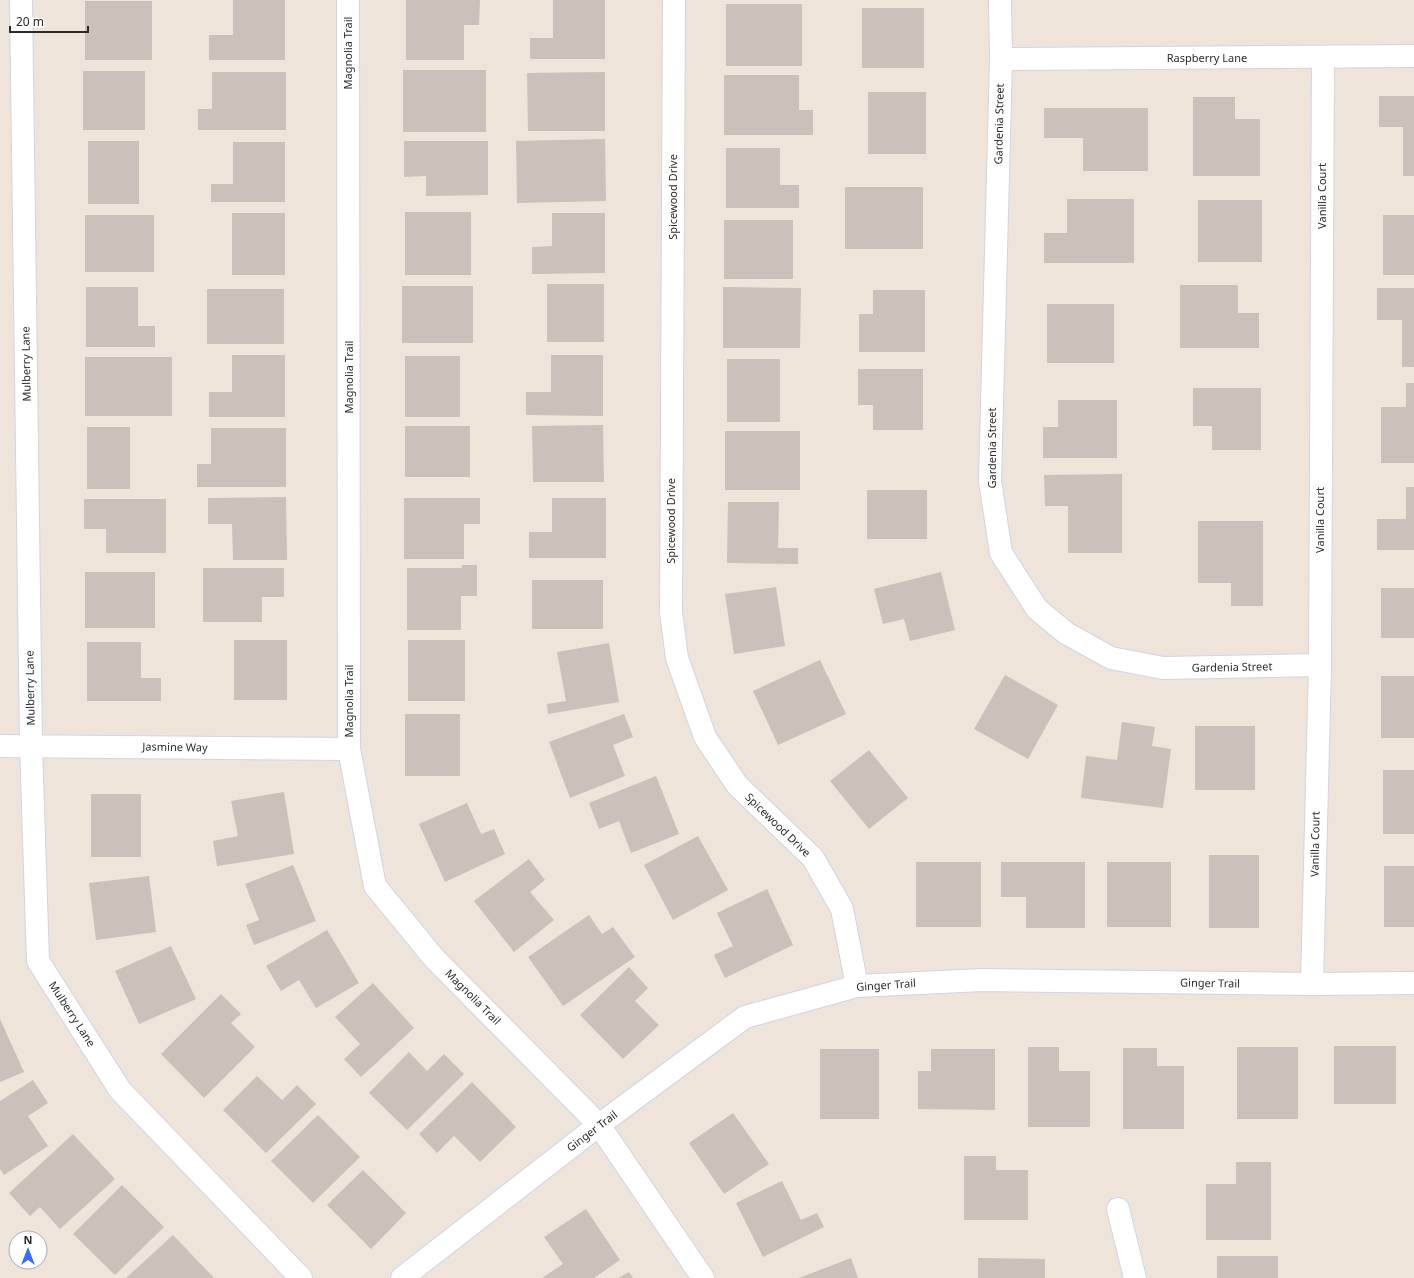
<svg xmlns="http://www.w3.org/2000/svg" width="1414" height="1278" font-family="'Noto Sans',sans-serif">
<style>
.building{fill:#c9c1ba}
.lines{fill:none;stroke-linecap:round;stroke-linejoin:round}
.minor-casing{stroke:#cfd5e5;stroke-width:24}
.minor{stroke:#fff;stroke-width:22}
.labels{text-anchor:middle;stroke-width:3;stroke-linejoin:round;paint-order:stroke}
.street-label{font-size:11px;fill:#2a2a2a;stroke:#fff}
</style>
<rect width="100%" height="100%" fill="#eee4da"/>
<g class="building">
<path d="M233,0H285V60H209V35H233Z"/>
<path d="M406,0H480L479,25H464V60H406Z"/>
<path d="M553,0H605V59H530V38H553Z"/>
<rect x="85" y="1" width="67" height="59"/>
<rect x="726" y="4" width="76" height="62"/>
<rect x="862" y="8" width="62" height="60"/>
<rect x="403" y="70" width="83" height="62"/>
<rect x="83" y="71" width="62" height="59"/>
<path d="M212,72H286V130H198V109H212Z"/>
<path d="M605,72V131H528L527,73Z"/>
<path d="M724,75H799V110H813V135H724Z"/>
<rect x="868" y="92" width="58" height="62"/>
<path d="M1379,96H1414V176H1403V127H1379Z"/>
<path d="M1193,97H1235V119H1260V176H1193Z"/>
<path d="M1044,108H1148V171H1083V138H1044Z"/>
<path d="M605,139L606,201L517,203L516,141Z"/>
<rect x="88" y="141" width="51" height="63"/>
<path d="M404,141H488V195L426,196V176L404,177Z"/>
<path d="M233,142H285V202H211V184H233Z"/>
<path d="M726,148H780V185H799V208H726Z"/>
<rect x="845" y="187" width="78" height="62"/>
<path d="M1067,199H1134V263H1044V233H1067Z"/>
<rect x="1198" y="200" width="64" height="62"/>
<rect x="405" y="212" width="66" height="63"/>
<rect x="232" y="213" width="53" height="62"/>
<path d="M552,213H605V273L532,274V247L552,246Z"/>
<rect x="85" y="215" width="69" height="57"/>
<rect x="1383" y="215" width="31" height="60"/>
<rect x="724" y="220" width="69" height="59"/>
<rect x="547" y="284" width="57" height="58"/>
<path d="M1180,285H1238V313H1259V348H1180Z"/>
<rect x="402" y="286" width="71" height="57"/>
<path d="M86,287H138V326H155V347H86Z"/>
<path d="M723,287L801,288L800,348H723Z"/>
<path d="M1377,288H1414V367H1402V320H1377Z"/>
<rect x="207" y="289" width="77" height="55"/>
<path d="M873,290H925V352H859V314H873Z"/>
<rect x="1047" y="304" width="67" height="59"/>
<path d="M232,355H285V417H209V392H232Z"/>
<path d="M551,355H603V416L526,415V392H551Z"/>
<rect x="405" y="356" width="55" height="61"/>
<rect x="85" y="357" width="87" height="59"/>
<rect x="727" y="359" width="53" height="63"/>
<path d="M858,369H923V430H873V405H858Z"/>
<path d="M1406,383H1414V463H1381V407H1406Z"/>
<path d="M1193,388H1261V450H1212V426H1193Z"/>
<path d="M1058,400H1117V458H1043V427H1058Z"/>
<path d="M603,425L604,482H533L532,426Z"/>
<rect x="405" y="426" width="65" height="51"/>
<rect x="87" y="427" width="43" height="62"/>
<path d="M211,428H286V487H197V464H211Z"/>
<rect x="725" y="431" width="75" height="59"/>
<path d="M1122,474V553H1068V506H1045L1044,475Z"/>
<path d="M1406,487H1414V550H1377V519H1406Z"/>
<rect x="867" y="490" width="60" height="49"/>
<path d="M286,497L287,560H233L232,524H208V498Z"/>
<path d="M404,498H480V524H464V559H404Z"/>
<path d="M552,498H606V558H529V532H552Z"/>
<path d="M84,499H166V553H106V529H84Z"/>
<path d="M728,502H779L778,548H798V564L727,563Z"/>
<path d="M1198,521H1263V606H1231V583H1198Z"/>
<path d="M462,565H477V596H461V630H407V568H462Z"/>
<path d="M203,568H284V597H262V622H203Z"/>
<rect x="85" y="572" width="70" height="56"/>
<path d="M941,572L955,630L910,641L904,619L883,624L874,589Z"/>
<rect x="532" y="580" width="71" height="49"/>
<path d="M776,587L785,646L734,654L725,594Z"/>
<rect x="1381" y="588" width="33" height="50"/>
<rect x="234" y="640" width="53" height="60"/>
<rect x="408" y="640" width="57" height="61"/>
<path d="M87,642H141V678H161V701H87Z"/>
<path d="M609,643L619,702L548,714L547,704L566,701L557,652Z"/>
<path d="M820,660L846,714L778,745L753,691Z"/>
<path d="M1005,675L1058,705L1028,759L974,729Z"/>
<rect x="1381" y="676" width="33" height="62"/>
<rect x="405" y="714" width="55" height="62"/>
<path d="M624,714L633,737L613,745L625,776L570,798L549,742Z"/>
<path d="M1122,722L1155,727L1152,746L1171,749L1163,808L1081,798L1086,756L1117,760Z"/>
<rect x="1195" y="726" width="60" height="64"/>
<path d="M869,750L908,798L869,829L830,781Z"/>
<rect x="1383" y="770" width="31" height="64"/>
<path d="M656,776L679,834L631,853L619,821L599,829L589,803Z"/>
<path d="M284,792L294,854L217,866L213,841L238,836L231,801Z"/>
<rect x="91" y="794" width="50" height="63"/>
<path d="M467,803L481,834L494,829L505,854L445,882L419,824Z"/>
<path d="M698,836L728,890L673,920L644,865Z"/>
<rect x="1209" y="855" width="50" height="73"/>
<path d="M529,859L545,880L530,892L554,920L514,952L474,901Z"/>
<rect x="916" y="862" width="65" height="65"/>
<path d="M1001,862H1085V928H1026V897H1001Z"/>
<rect x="1107" y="862" width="64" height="65"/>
<path d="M293,865L316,921L254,945L246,925L259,920L245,884Z"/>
<rect x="1384" y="866" width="30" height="61"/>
<path d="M149,876L156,932L96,940L89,883Z"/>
<path d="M767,889L793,945L725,978L714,955L733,946L717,913Z"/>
<path d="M589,915L602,934L613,927L635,957L563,1006L528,957Z"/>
<path d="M327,930L359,983L316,1008L299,980L281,991L266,966Z"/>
<path d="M171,946L196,999L139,1024L115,971Z"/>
<path d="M629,967L648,988L635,1001L659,1025L623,1059L580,1015Z"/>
<path d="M373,983L414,1028L361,1077L344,1059L360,1044L335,1017Z"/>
<path d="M221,994L241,1014L231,1023L255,1047L204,1098L161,1054Z"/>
<path d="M0,1019L24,1072L0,1082Z"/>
<rect x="1334" y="1046" width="62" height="58"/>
<path d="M1028,1047H1059V1071H1090V1127H1028Z"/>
<rect x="1237" y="1047" width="61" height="72"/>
<path d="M1123,1048H1157V1066H1184V1129H1123Z"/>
<rect x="820" y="1049" width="59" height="70"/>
<path d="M931,1049H995V1110L918,1109V1071H931Z"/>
<path d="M409,1052L427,1071L444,1054L464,1074L407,1130L369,1093Z"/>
<path d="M257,1076L282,1100L297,1085L316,1104L266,1153L223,1110Z"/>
<path d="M33,1080L48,1103L28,1116L48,1146L4,1175L0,1169V1101Z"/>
<path d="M472,1082L516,1127L480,1162L454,1136L437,1153L419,1134Z"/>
<path d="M733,1113L769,1164L724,1194L689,1143Z"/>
<path d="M318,1115L360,1157L313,1203L271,1161Z"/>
<path d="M73,1134L115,1179L60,1229L40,1207L30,1216L9,1193Z"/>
<path d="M964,1156H996V1170H1028V1220H964Z"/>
<path d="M1236,1162H1271V1240H1206V1184H1236Z"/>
<path d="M363,1170L406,1213L371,1249L327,1205Z"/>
<path d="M782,1181L801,1220L817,1213L824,1227L763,1257L736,1203Z"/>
<path d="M122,1185L164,1227L115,1275L73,1234Z"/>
<path d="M586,1209L620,1260L594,1278H542L563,1264L544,1237Z"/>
<path d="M173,1235L214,1278H126Z"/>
<rect x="1217" y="1256" width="61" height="22"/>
<path d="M851,1258L858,1278H799Z"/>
<path d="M978,1258L1045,1259V1278H978Z"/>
<path d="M629,1272L633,1278H618Z"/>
</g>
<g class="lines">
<g class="minor-casing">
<g id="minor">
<path d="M21,0L31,746L38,961L120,1090L301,1278"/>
<path d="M348,0L349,749L375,886L434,958L599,1125L703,1278"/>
<path d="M674,0L671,612L677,658L705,737L737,785L813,858L842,909L857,986"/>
<path d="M1000,0L1001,59L990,481L1001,553L1037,609L1066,633L1111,658L1163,668L1320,665"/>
<path d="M1001,59L1414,56"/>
<path d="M0,746L349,749"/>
<path d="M1312,984L1320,665L1323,57"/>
<path d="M1118,1209L1135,1278"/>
<path d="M402,1278L599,1125L745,1017L857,986L982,980L1312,984L1414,983"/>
</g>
</g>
<use href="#minor" class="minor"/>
</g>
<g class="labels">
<g class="street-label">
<text transform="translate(348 53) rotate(-90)" y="4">Magnolia Trail</text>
<text x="1207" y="62">Raspberry Lane</text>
<text transform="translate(999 124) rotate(-89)" y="4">Gardenia Street</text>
<text transform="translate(1322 196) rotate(-90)" y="4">Vanilla Court</text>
<text transform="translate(673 197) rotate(-90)" y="4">Spicewood Drive</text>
<text transform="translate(26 364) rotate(-91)" y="4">Mulberry Lane</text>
<text transform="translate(349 377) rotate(-90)" y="4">Magnolia Trail</text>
<text transform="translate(992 448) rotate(-90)" y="4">Gardenia Street</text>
<text transform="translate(1320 520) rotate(-90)" y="4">Vanilla Court</text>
<text transform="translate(671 521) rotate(-90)" y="4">Spicewood Drive</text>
<text transform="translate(1232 667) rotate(-1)" y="4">Gardenia Street</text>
<text transform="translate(30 688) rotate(-91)" y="4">Mulberry Lane</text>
<text transform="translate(349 701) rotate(-90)" y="4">Magnolia Trail</text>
<text transform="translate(175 747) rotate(1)" y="4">Jasmine Way</text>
<text transform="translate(778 825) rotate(44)" y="4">Spicewood Drive</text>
<text transform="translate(1315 844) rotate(-89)" y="4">Vanilla Court</text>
<text transform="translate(1210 983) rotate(1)" y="4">Ginger Trail</text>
<text transform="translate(886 985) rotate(-4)" y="4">Ginger Trail</text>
<text transform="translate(473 997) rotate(45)" y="4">Magnolia Trail</text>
<text transform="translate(72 1014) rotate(57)" y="4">Mulberry Lane</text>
<text transform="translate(592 1131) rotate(-37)" y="4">Ginger Trail</text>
</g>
</g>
<g transform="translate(28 1250)"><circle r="19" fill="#ffffff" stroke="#aaaaaa"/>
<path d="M0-3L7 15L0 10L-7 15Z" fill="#366cff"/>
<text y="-6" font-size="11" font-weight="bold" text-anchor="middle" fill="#2a2a2a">N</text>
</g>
<path d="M10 26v6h78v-6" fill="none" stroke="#2a2a2a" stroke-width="2"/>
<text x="16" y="26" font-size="12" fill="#2a2a2a" stroke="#ffffff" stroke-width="3" paint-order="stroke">20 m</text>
</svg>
